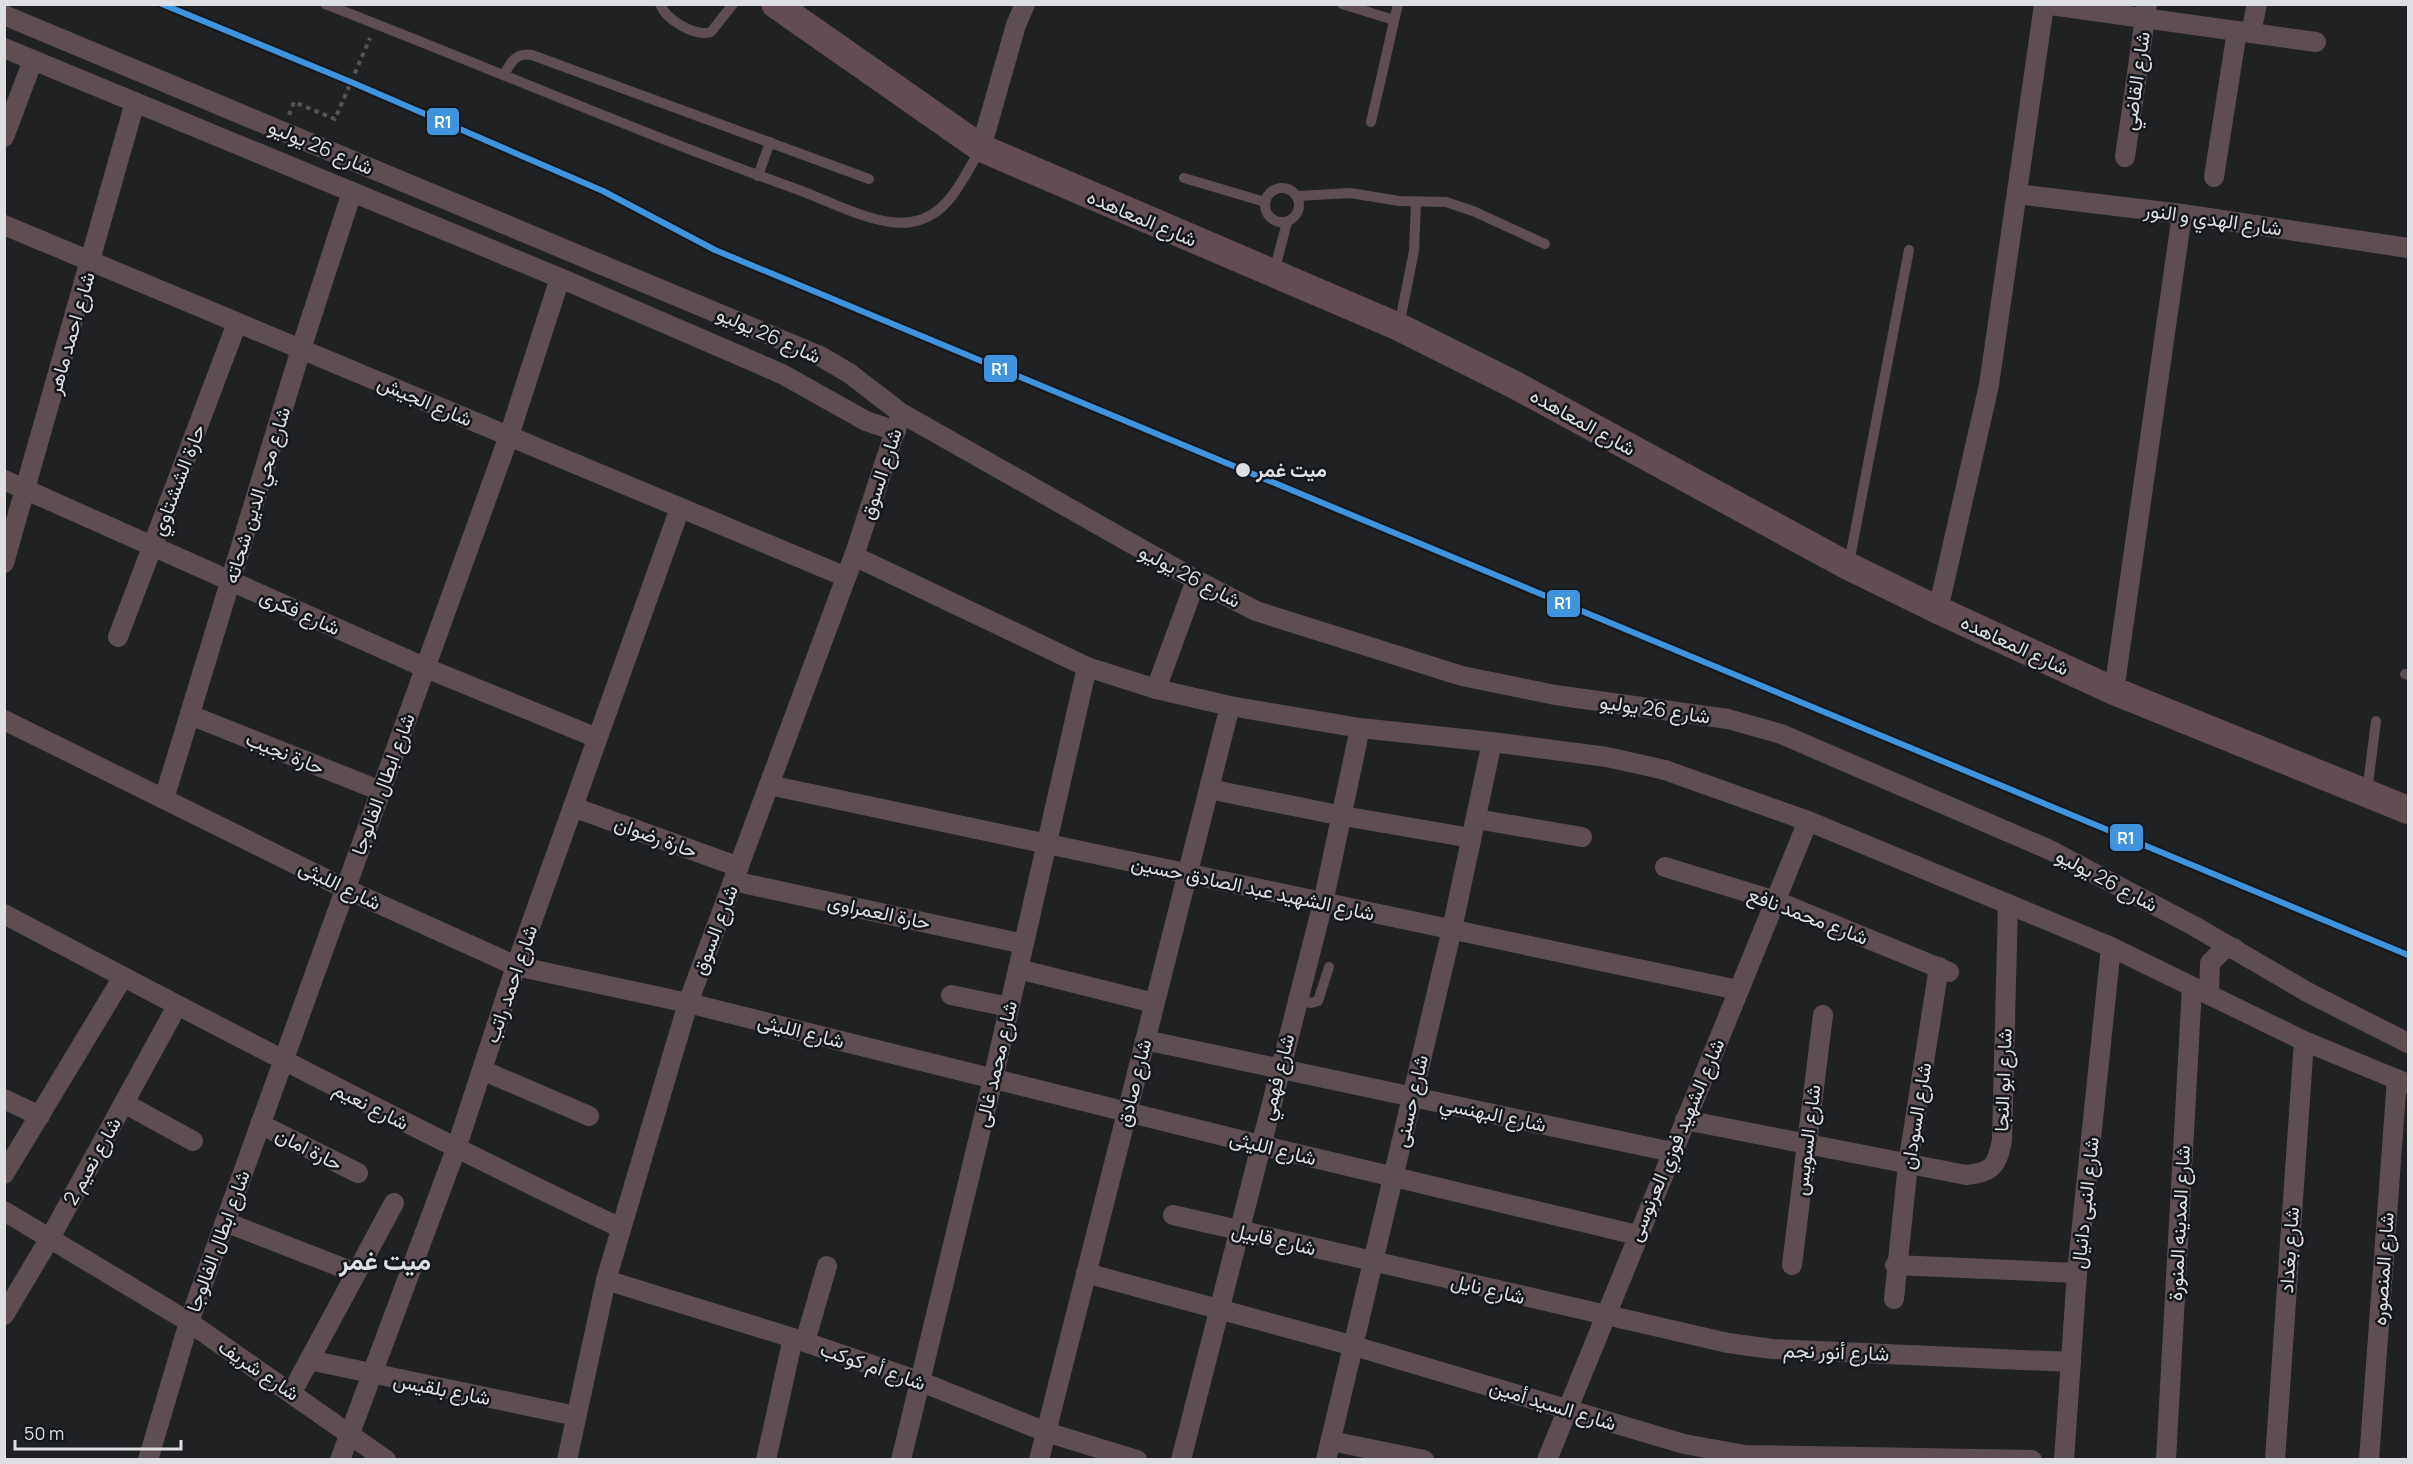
<svg xmlns="http://www.w3.org/2000/svg" width="2413" height="1464" font-family="Manrope,Vazirmatn,sans-serif">
<style>
.lines{fill:none;stroke-linecap:round;stroke-linejoin:round}
.path{stroke:#5c5255;stroke-width:4;stroke-dasharray:4.5 4.5;stroke-linecap:butt}
.lane{stroke:#5f4e51;stroke-width:10}
.street{stroke:#5f4e51;stroke-width:20}
.secondary{stroke:#644d52;stroke-width:28}
.rail-1-casing{stroke:#14171b;stroke-width:10}
.rail-1{stroke:#4094de;stroke-width:6}
.stop-dot{fill:#dddfe3;stroke:#14171b;stroke-width:2}
.labels{text-anchor:middle;stroke-width:5;stroke-linejoin:round;paint-order:stroke}
.street-label{font-size:20px;fill:#dddfe3;stroke:#14171b}
.stop-label{font-size:20px;font-weight:bold;fill:#dddfe3;stroke:#14171b;text-anchor:start}
.district-label{font-size:26px;font-weight:bold;fill:#dddfe3;stroke:#14171b}
.line-badge{stroke:#14171b;stroke-width:2}
.badge-label{font-size:16px;text-anchor:middle;font-weight:bold;fill:#fff}
</style>
<rect width="100%" height="100%" fill="#1f2123"/>
<g class="lines">
<path class="path" d="M289,115L294,102L335,119L370,38"/>
<g class="lane">
<path d="M325,4C483,65 639,133 799,190C829,201 880,228 911,222C949,216 962,179 980,150"/>
<path d="M660,4C666,20 695,37 711,32L733,4"/>
<path d="M1342,4L1394,20"/>
<path d="M504,75C510,63 516,52 532,55L869,179"/>
<path d="M1371,122L1398,4"/>
<path d="M758,176L770,142"/>
<path d="M1184,178L1265,202"/>
<circle cx="1282" cy="205" r="17"/>
<path d="M1297,196L1350,193L1399,201L1446,202L1473,211L1545,244"/>
<path d="M1274,272L1287,222"/>
<path d="M1399,326L1414,251L1416,202"/>
<path d="M1849,563L1909,250"/>
<path d="M2405,674L2408,675"/>
<path d="M2367,792L2376,721"/>
<path d="M1297,1000L1311,1003L1318,1001L1329,967"/>
</g>
<g class="street">
<path d="M2043,4L2316,42"/>
<path d="M4,15L820,356L849,373L901,413L1196,580L1256,611L1462,676L1555,695L1728,719L1781,734L2050,850L2194,926L2309,993L2408,1043"/>
<path d="M2251,33L2257,4"/>
<path d="M4,48L560,278L782,374L866,421L896,431"/>
<path d="M4,137L33,60"/>
<path d="M981,148L1016,25L1025,4"/>
<path d="M2125,157L2147,4"/>
<path d="M2214,177L2237,31"/>
<path d="M2017,194L2182,214L2408,248"/>
<path d="M4,225L846,577"/>
<path d="M4,480L426,668L597,738"/>
<path d="M854,556L1087,667L1156,689L1230,706L1360,728L1492,742L1607,757L1665,770L1808,821L2008,904L2111,947L2304,1041L2408,1084"/>
<path d="M4,563L135,102"/>
<path d="M1938,610L1989,385L2044,5"/>
<path d="M118,637L237,323"/>
<path d="M1156,689L1196,580"/>
<path d="M2114,691L2182,214"/>
<path d="M190,715L381,791"/>
<path d="M4,720L346,889L516,966L688,1003L1260,1145L1637,1235"/>
<path d="M769,785L1738,990"/>
<path d="M1209,789L1343,816L1471,838"/>
<path d="M164,799L301,349L352,192"/>
<path d="M573,807L739,867"/>
<path d="M1476,819L1582,837"/>
<path d="M1665,867L1776,901L1949,972"/>
<path d="M733,881L1024,944"/>
<path d="M4,914C209,1022 413,1129 621,1228"/>
<path d="M1018,969L1154,1003"/>
<path d="M951,995L1009,1007"/>
<path d="M2209,995L2210,963L2223,950L2234,948"/>
<path d="M1145,1040L1672,1152"/>
<path d="M482,1070L589,1116"/>
<path d="M4,1099L40,1116"/>
<path d="M124,1103L193,1141"/>
<path d="M1685,1120L1966,1175C1993,1172 1997,1166 2002,1140L2008,904"/>
<path d="M260,1124L358,1173"/>
<path d="M4,1174L123,977"/>
<path d="M4,1211L189,1322L386,1460"/>
<path d="M1173,1215L1728,1343L1772,1349L2071,1362"/>
<path d="M225,1222L356,1273"/>
<path d="M1792,1265L1823,1015"/>
<path d="M1895,1265L2077,1273"/>
<path d="M1086,1273L1354,1346L1684,1444L1745,1455L2032,1460"/>
<path d="M606,1280L793,1338L919,1381L1046,1432L1137,1460"/>
<path d="M1894,1299L1908,1164L1939,967"/>
<path d="M4,1315L50,1238L177,1006"/>
<path d="M805,1342L827,1266"/>
<path d="M309,1360L576,1416"/>
<path d="M292,1392L394,1203"/>
<path d="M1331,1441L1424,1460"/>
<path d="M148,1460L189,1322L509,436L560,278"/>
<path d="M340,1460L456,1149L516,966L680,508"/>
<path d="M567,1460L606,1280L688,1003L854,556L901,413"/>
<path d="M766,1460L793,1338"/>
<path d="M901,1460L993,1079L1087,667"/>
<path d="M1039,1460L1230,706"/>
<path d="M1181,1460L1323,903L1360,728"/>
<path d="M1326,1460L1452,929L1492,742"/>
<path d="M1547,1460L1808,821"/>
<path d="M2064,1460L2077,1273L2111,947"/>
<path d="M2166,1460L2192,987"/>
<path d="M2275,1460L2304,1041"/>
<path d="M2369,1460L2397,1079"/>
</g>
<path class="secondary" d="M775,4L981,148L1399,327L1515,385L1848,566L1938,610L2114,691L2408,810"/>
<g class="rail-1-casing">
<path id="rail-1" d="M162,4L351,82L603,191L715,250L2408,955"/>
</g>
<use href="#rail-1" class="rail-1"/>
</g>
<circle class="stop-dot" cx="1243" cy="470" r="8"/>
<g class="labels">
<g class="street-label">
<text transform="translate(2136 81) rotate(-82)" y="7">شارع القاضي</text>
<text transform="translate(321 147) rotate(23)" y="7">شارع 26 يوليو</text>
<text transform="translate(1142 218) rotate(23)" y="7">شارع المعاهده</text>
<text transform="translate(2213 219) rotate(8)" y="7">شارع الهدي و النور</text>
<text transform="translate(71 333) rotate(-74)" y="7">شارع احمد ماهر</text>
<text transform="translate(769 335) rotate(24)" y="7">شارع 26 يوليو</text>
<text transform="translate(425 401) rotate(23)" y="7">شارع الجيش</text>
<text transform="translate(1583 422) rotate(29)" y="7">شارع المعاهده</text>
<text transform="translate(881 474) rotate(-72)" y="7">شارع السوق</text>
<text transform="translate(178 480) rotate(-69)" y="7">حارة الششتاوي</text>
<text transform="translate(257 495) rotate(-73)" y="7">شارع محي الدين شحاته</text>
<text transform="translate(1190 576) rotate(28)" y="7">شارع 26 يوليو</text>
<text transform="translate(300 612) rotate(24)" y="7">شارع فكرى</text>
<text transform="translate(2015 645) rotate(25)" y="7">شارع المعاهده</text>
<text transform="translate(1655 709) rotate(8)" y="7">شارع 26 يوليو</text>
<text transform="translate(285 753) rotate(22)" y="7">حارة نجيب</text>
<text transform="translate(383 784) rotate(-70)" y="7">شارع ابطال الفالوجا</text>
<text transform="translate(656 837) rotate(20)" y="7">حارة رضوان</text>
<text transform="translate(2107 880) rotate(28)" y="7">شارع 26 يوليو</text>
<text transform="translate(340 885) rotate(26)" y="7">شارع الليثى</text>
<text transform="translate(1253 888) rotate(12)" y="7">شارع الشهيد عبد الصادق حسين</text>
<text transform="translate(879 912) rotate(12)" y="7">حارة العمراوى</text>
<text transform="translate(1808 916) rotate(21)" y="7">شارع محمد نافع</text>
<text transform="translate(715 930) rotate(-69)" y="7">شارع السوق</text>
<text transform="translate(511 984) rotate(-71)" y="7">شارع احمد راتب</text>
<text transform="translate(801 1031) rotate(14)" y="7">شارع الليثى</text>
<text transform="translate(996 1064) rotate(-77)" y="7">شارع محمد غالى</text>
<text transform="translate(1277 1077) rotate(-76)" y="7">شارع فهمي</text>
<text transform="translate(2003 1080) rotate(-88)" y="7">شارع ابو النجا</text>
<text transform="translate(1134 1083) rotate(-76)" y="7">شارع صادق</text>
<text transform="translate(1411 1101) rotate(-77)" y="7">شارع حسنى</text>
<text transform="translate(371 1106) rotate(27)" y="7">شارع نعيم</text>
<text transform="translate(1493 1114) rotate(12)" y="7">شارع البهنسي</text>
<text transform="translate(1916 1116) rotate(-81)" y="7">شارع السودان</text>
<text transform="translate(1676 1140) rotate(-67)" y="7">شارع الشهيد فوزي العرنوسى</text>
<text transform="translate(1807 1140) rotate(-83)" y="7">شارع السويس</text>
<text transform="translate(1273 1148) rotate(14)" y="7">شارع الليثى</text>
<text transform="translate(309 1149) rotate(27)" y="7">حارة امان</text>
<text transform="translate(92 1161) rotate(-61)" y="7">شارع نعيم 2</text>
<text transform="translate(2085 1203) rotate(-84)" y="7">شارع النبى دانيال</text>
<text transform="translate(2179 1223) rotate(-87)" y="7">شارع المدينه المنورة</text>
<text transform="translate(1274 1239) rotate(13)" y="7">شارع قابيل</text>
<text transform="translate(218 1241) rotate(-70)" y="7">شارع ابطال الفالوجا</text>
<text transform="translate(2289 1250) rotate(-86)" y="7">شارع بغداد</text>
<text transform="translate(2383 1269) rotate(-86)" y="7">شارع المنصوره</text>
<text transform="translate(1488 1289) rotate(13)" y="7">شارع نايل</text>
<text transform="translate(1836 1352) rotate(2)" y="7">شارع أنور نجم</text>
<text transform="translate(873 1366) rotate(19)" y="7">شارع أم كوكب</text>
<text transform="translate(259 1370) rotate(34)" y="7">شارع شريف</text>
<text transform="translate(442 1389) rotate(11)" y="7">شارع بلقيس</text>
<text transform="translate(1553 1405) rotate(17)" y="7">شارع السيد أمين</text>
</g>
<g class="stop-label">
<text x="1256" y="477">ميت غمر</text>
</g>
<g class="district-label">
<text x="385" y="1270">ميت غمر</text>
</g>
</g>
<g class="line-badge">
<rect x="426" y="107" width="34" height="29" rx="6" fill="#4094de"/>
<rect x="983" y="354" width="35" height="29" rx="6" fill="#4094de"/>
<rect x="1546" y="589" width="35" height="29" rx="6" fill="#4094de"/>
<rect x="2109" y="823" width="35" height="29" rx="6" fill="#4094de"/>
</g>
<g class="badge-label">
<text x="443" y="128">R1</text>
<text x="1000" y="375">R1</text>
<text x="1563" y="609">R1</text>
<text x="2126" y="844">R1</text>
</g>
<rect width="2413" height="1464" fill="none" stroke="#dddfe3" stroke-width="12"/>
<path d="M15 1440v9h166v-9" fill="none" stroke="#dddfe3" stroke-width="3"/>
<text x="24" y="1440" font-size="18" fill="#dddfe3" stroke="#14171b" stroke-width="4.5" paint-order="stroke">50 m</text>
</svg>
